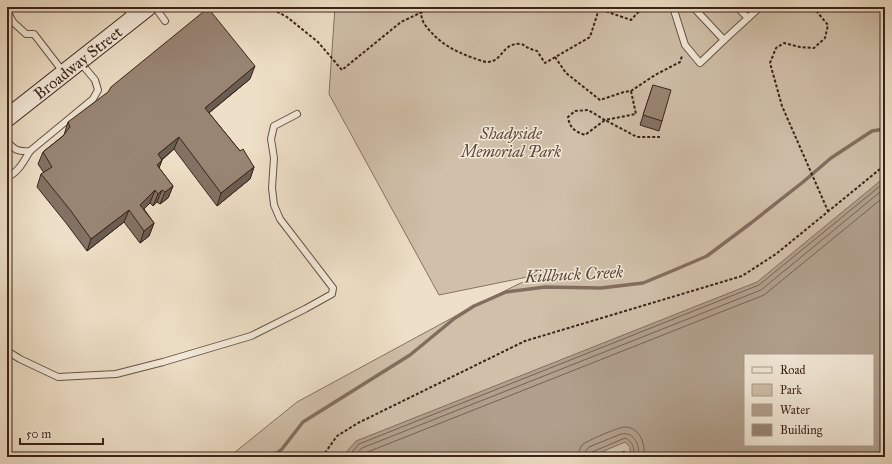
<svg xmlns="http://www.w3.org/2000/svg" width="892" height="464" font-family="'IM FELL Great Primer',serif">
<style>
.green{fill:#d0c0aa;stroke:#867262;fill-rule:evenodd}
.water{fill:#b1a08d;stroke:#826e5f;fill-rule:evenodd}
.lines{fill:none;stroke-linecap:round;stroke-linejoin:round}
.shore{stroke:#766254;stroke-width:1}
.stream{stroke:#826e5f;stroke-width:3.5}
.lane-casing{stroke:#685246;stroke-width:8}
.secondary-casing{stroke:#3b231a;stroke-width:19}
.path{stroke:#3b231a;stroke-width:2;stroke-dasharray:3 2;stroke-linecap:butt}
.lane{stroke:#f4ebdb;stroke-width:6}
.secondary{stroke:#f4ebdb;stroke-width:17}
.wall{fill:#837264;stroke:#3b231a}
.shaded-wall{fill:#6a5d51;stroke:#3b231a}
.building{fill:#988574;stroke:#3b231a}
.labels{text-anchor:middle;stroke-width:3;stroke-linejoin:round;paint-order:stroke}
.street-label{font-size:16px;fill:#3b231a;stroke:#f4ebdb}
.park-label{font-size:16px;font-style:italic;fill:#604a3e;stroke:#f4ebdb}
.water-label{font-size:17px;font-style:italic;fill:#5e483c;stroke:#f4ebdb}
</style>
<rect width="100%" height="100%" fill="#eee0c8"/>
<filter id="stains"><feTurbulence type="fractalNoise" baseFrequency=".005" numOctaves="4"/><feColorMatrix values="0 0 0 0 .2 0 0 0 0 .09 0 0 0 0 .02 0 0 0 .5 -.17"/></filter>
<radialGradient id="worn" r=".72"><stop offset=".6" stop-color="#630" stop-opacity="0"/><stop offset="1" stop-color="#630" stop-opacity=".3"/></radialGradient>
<path class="green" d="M335,7H885V457H229L297,402L474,306L537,275L439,295L329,94ZM745,355H873V445H745Z"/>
<path class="water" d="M885,177V457H623L630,453V447L625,442L590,457H342L356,441L757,282ZM745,355H873V445H745Z"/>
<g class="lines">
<g class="shore">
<path d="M348,457L359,444L759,285L885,182"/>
<path d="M354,457L362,448L761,290L885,188"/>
<path d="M362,457L365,453L764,295L885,196"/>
<path d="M578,457C579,453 579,449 582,445C586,441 619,427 625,427C640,427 646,445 644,457"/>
<path d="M584,457L585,452L589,447L621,434C634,431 641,446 638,457"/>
<path d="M589,457L590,454L592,452L625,438C632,441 637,450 632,457"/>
</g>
<path class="stream" d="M272,457L282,449L303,422L410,355L455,318L474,306L506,292L545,287L601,288L643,283L672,271L707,256L751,223L803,182L831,158L872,131L885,129"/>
<g class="lane-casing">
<g id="lane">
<path d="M125,7L133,17"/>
<path d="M155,7L165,21"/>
<path d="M673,7L685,45L700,63L724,40"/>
<path d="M693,7L724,40L760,7"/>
<path d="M737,7L748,18"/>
<path d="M7,11L13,22L26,34H34L64,73"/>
<path d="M7,141C14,150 18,152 30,151"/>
<path d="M7,177C18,173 24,161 30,151L93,99L98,90L95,80L80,62"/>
<path d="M7,351L20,359L58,377L116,374L163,362L251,336L305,309L332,294L333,288L280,219L274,205L272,188L274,158L271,139L274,126L297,114"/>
</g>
</g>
<g class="secondary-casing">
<g id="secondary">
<path id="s1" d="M7,118L148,7"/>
</g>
</g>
<g class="path">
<path d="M268,7L287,17L318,42L342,70L401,22L420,13L437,7"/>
<path d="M416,7C422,11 421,20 425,25C439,43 452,50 473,58C477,59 483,62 487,62C503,62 502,42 521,44C525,45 527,48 531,49C533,50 535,50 537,51L545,63L590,37L599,9L631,20L643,7"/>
<path d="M813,7L828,25L825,38L814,48L800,47L784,43L776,48L770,63L782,106L828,211"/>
<path d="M555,57L566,73L600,100L624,92L631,91L655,75L680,62L682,56"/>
<path d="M631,91L636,114L605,120L588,110L575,111L568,117C570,129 575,131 585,135L605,120L637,137H660"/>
<path d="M322,457L337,436L358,423L525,341L742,276L776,254L885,165"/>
<path d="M613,457L626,451"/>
</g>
<use href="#lane" class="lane"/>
<use href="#secondary" class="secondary"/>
</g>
<g class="wall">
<path d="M250,79L209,113L240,151L254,167L250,179L217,206L174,149L162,160L159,168L173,186L168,198L160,204L157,202L153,206L150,203L144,209L154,223L149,236L140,243L124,222L87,251L66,223L37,187L41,174L44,173L38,164L43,152L64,135L68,122Z"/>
<path d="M653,85L662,121L659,131L640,125Z"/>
</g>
<g class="shaded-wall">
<path d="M255,66L250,79L200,120L205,108Z"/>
<path d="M179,137L174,149L153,167L158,154Z"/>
<path d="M162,160L157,173V165Z"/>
<path d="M254,167L250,179L217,206L221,193Z"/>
<path d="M173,186L168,198L160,204L165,192Z"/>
<path d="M155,190L150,203L136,217L140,205Z"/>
<path d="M162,190L157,202L153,206L158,194Z"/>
<path d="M129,210L124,222L87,251L91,239Z"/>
<path d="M154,223L149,236L140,243L144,231Z"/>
</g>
<g class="building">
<path d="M208,8L255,66L205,108L240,151L243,149L254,167L221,193L179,137L158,154L162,160L157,165L173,186L165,192L162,190L158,194L155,190L140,205L154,223L144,231L129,210L91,239L71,211L41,174L52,167L43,152L63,136L70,127L68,122L108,92L111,87Z"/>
<path d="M653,85L671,90L662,121L643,115Z"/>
</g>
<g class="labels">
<g class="street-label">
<text dy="6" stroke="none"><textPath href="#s1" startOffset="90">Broadway Street</textPath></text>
</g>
<g class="park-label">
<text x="511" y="139">Shadyside<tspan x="511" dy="18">Memorial Park</tspan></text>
</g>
<g class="water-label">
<text transform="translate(574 274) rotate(-3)" y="6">Killbuck Creek</text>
</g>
</g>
<rect width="892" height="464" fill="none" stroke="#eee0c8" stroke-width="24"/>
<rect x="8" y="8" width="876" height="448" fill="none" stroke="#3b231a" stroke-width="2"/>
<rect x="12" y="12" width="868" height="440" fill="none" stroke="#3b231a"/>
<rect x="744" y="354" width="130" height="92" fill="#f4ebdb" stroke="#aa9b8e"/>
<rect x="752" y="367" width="20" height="6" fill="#f4ebdb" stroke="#aa9b8e"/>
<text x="780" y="374" font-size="12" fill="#3b231a">Road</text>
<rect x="752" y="384" width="20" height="12" fill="#d0c0aa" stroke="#aa9b8e"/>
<text x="780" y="394" font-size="12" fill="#3b231a">Park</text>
<rect x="752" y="404" width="20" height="12" fill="#b1a08d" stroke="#aa9b8e"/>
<text x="780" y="414" font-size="12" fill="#3b231a">Water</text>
<rect x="752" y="424" width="20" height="12" fill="#988574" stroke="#aa9b8e"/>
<text x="780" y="434" font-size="12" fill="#3b231a">Building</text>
<path d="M20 438v6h83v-6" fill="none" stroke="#3b231a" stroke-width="2"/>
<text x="26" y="438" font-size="12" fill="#3b231a" stroke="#f4ebdb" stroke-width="3" paint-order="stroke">50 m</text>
<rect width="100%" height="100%" filter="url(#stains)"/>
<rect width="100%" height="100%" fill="url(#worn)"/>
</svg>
